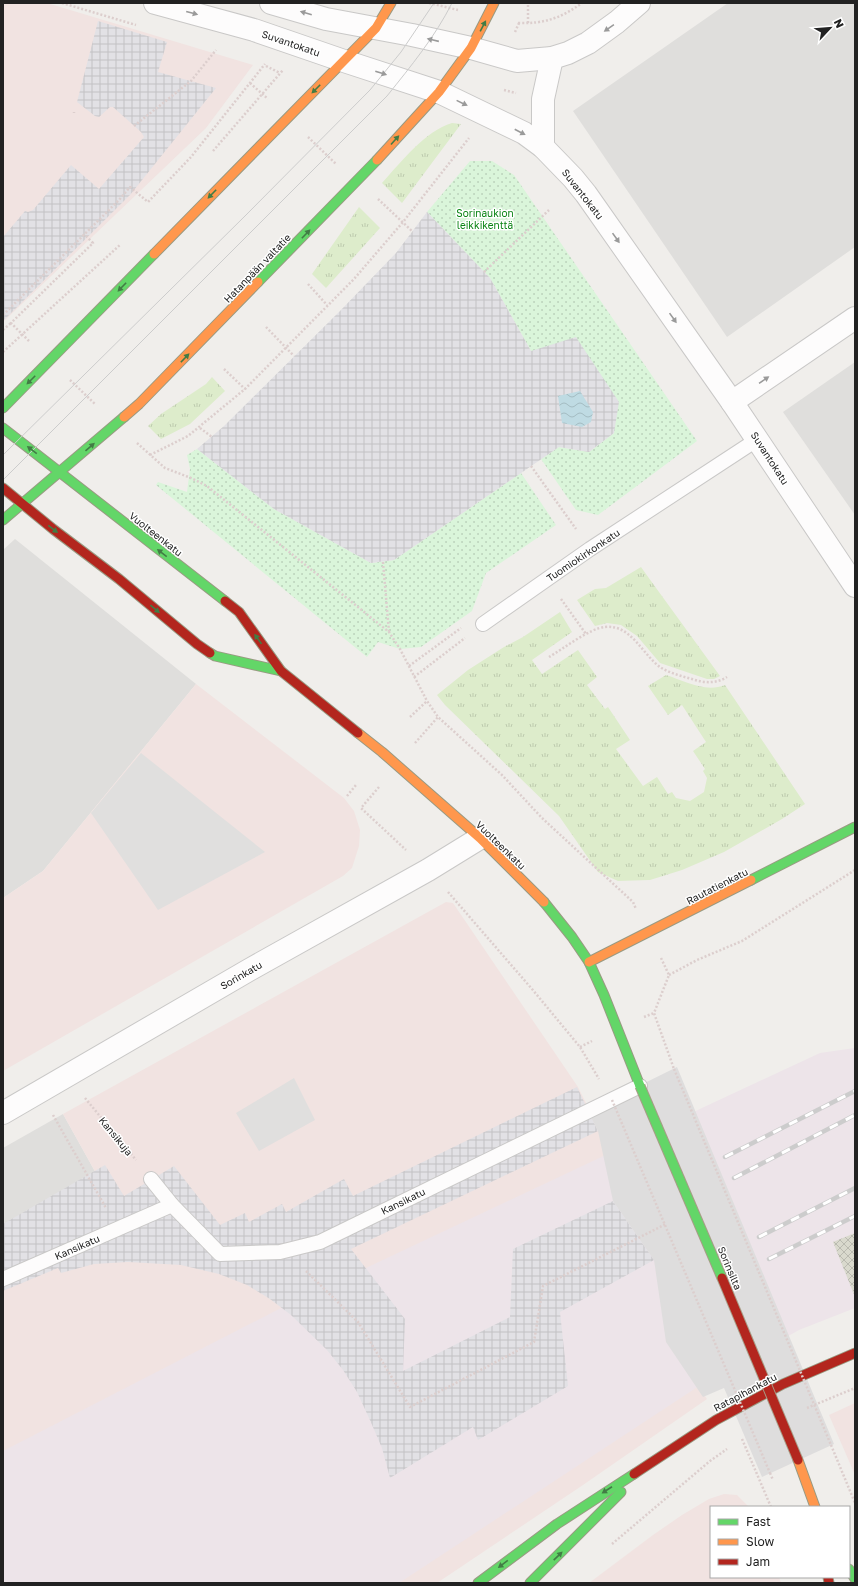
<svg xmlns="http://www.w3.org/2000/svg" width="858" height="1586" font-family="'Golos Text',sans-serif">
<style>
.residential{fill:#dfdedc}
.commercial{fill:#f1e3e1}
.railway{fill:#ede4e9}
.construction{fill:url(#construction-cross-hatch)}
.grass{fill:url(#grass-tufts)}
.park{fill:url(#park-dots)}
.parking{fill:#e0dfde}
.plaza{fill:url(#plaza-grid)}
.water{fill:url(#water-waves)}
.pier{fill:#dedddd}
.lines{fill:none;stroke-linecap:round;stroke-linejoin:round}
.lane-casing{stroke:#c9c8c7;stroke-width:16}
.street-casing{stroke:#c9c8c7;stroke-width:24}
.fast-casing{stroke:#999a82;stroke-width:11}
.slow-casing{stroke:#999a82;stroke-width:11}
.jam-casing{stroke:#999a82;stroke-width:11}
.path{stroke:#dccecd;stroke-width:2.5;stroke-dasharray:2 2;stroke-linecap:butt}
.lane{stroke:#fdfcfc;stroke-width:14}
.street{stroke:#fdfcfc;stroke-width:22}
.fast{stroke:#63d668;stroke-width:9}
.slow{stroke:#ff974d;stroke-width:9}
.jam{stroke:#b3261e;stroke-width:9}
.tram{stroke:#ccc;stroke-width:1}
.rail-casing{stroke:#ccc;stroke-width:4.5}
.rail{stroke:#fff;stroke-width:3;stroke-dasharray:9;stroke-linecap:butt}
.fast-bridge-casing{stroke:#a79c86;stroke-width:11;stroke-linecap:butt}
.jam-bridge-casing{stroke:#a79c86;stroke-width:11;stroke-linecap:butt}
.path-bridge{stroke:#dccecd;stroke-width:2.5;stroke-dasharray:2 2;stroke-linecap:butt}
.fast-bridge{stroke:#63d668;stroke-width:9}
.jam-bridge{stroke:#b3261e;stroke-width:9}
.oneway{fill:#9a9a9a}
.oneway2{fill:#427c45}
.labels{text-anchor:middle;stroke-width:3;stroke-linejoin:round;paint-order:stroke}
.street-label{font-size:10px;fill:#222;stroke:#fff}
.park-label{font-size:10px;fill:#0c8416;stroke:#fff}
</style>
<defs>
<pattern id="construction-cross-hatch" width="8" height="8" patternUnits="userSpaceOnUse"><rect width="8" height="8" fill="#d9d9cd"/><path d="M0 0l8 8M0 8l8-8" fill="none" stroke="#babab0"/></pattern>
<pattern id="grass-tufts" width="24" height="20" patternUnits="userSpaceOnUse"><rect width="24" height="20" fill="#ddeccb"/><path d="M3 7l-1-3M5 7V3M7 7l1-3M15 17l-1-3M17 17v-4M19 17l1-3" fill="none" stroke="#bdcaae"/></pattern>
<pattern id="park-dots" width="8" height="8" patternUnits="userSpaceOnUse"><rect width="8" height="8" fill="#daf5da"/><path d="M2 2h.1M6 6h.1" fill="none" stroke="#bbd2bb" stroke-width="1.8" stroke-linecap="round"/></pattern>
<pattern id="plaza-grid" width="8" height="8" patternUnits="userSpaceOnUse"><rect width="8" height="8" fill="#e2e1e5"/><path d="M0 4h8M4 0v8" fill="none" stroke="#c2c1c4"/></pattern>
<pattern id="water-waves" width="16" height="10" patternUnits="userSpaceOnUse"><rect width="16" height="10" fill="#bfdbe3"/><path d="M0 5q4-4 8 0t8 0" fill="none" stroke="#a4bcc2"/></pattern>
</defs>
<rect width="100%" height="100%" fill="#f0eeeb"/>
<g class="residential">
<path d="M728,3H855V247L727,337L573,111Z"/>
<path d="M855,362V515L783,412Z"/>
<path d="M15,539L196,684L43,871L3,898V550Z"/>
<path d="M63,1114L112,1202L3,1266V1148Z"/>
</g>
<g class="commercial">
<path d="M3,3H47L253,65L206,128L3,322Z"/>
<path d="M196,684L344,798L354,811L360,830L359,846L352,868L343,876L3,1071V898L43,871Z"/>
<path d="M446,902L453,903L578,1087L600,1131L668,1340L707,1399L583,1485L437,1583H3V1266L112,1202L63,1114Z"/>
<path d="M855,1403V1475L829,1415Z"/>
<path d="M724,1494L737,1495L749,1507H711V1577H779L781,1583H589L653,1535L682,1515L709,1499Z"/>
</g>
<path class="railway" d="M855,1048V1308L799,1330L699,1386L399,1583H3V1451L281,1308L612,1152L704,1107L820,1053Z"/>
<path class="construction" d="M855,1233V1297L833,1242Z"/>
<g class="grass">
<path d="M452,123L461,124L402,203L382,183C401,162 425,131 452,123Z"/>
<path d="M359,207L380,228L326,288L312,274Z"/>
<path d="M212,377L225,391L190,424L161,439L148,426L161,414L206,384Z"/>
<path d="M641,567L651,581L720,676L714,679H707L660,663L637,636L621,625L607,623L595,626L577,600L595,589L606,588Z"/>
<path d="M560,612L572,632L532,660L542,674L578,650L597,677L587,685L605,709L608,707L630,740L616,749L643,786L657,777L668,794L672,792L676,798L690,801L704,792L707,778L703,771L705,769L693,751L706,742L682,705L668,715L648,686L666,675C685,681 705,693 725,685L805,804L782,819L724,852L682,870L650,880L618,881L598,872L559,816L445,705L437,695L468,670L504,647L523,637Z"/>
</g>
<g class="park">
<path d="M470,161H492L514,175L697,441L598,515L576,510L541,459L559,447L589,452L614,433L531,351L490,278L427,212Z"/>
<path d="M197,449L274,509L371,563L394,560L521,473L556,525L486,573L472,611L421,647L400,649L378,642L367,657L156,485L158,482L187,492L190,469L187,455Z"/>
</g>
<g class="parking">
<path d="M141,753L265,852L158,910L91,813Z"/>
<path d="M294,1078L315,1120L259,1151L236,1113Z"/>
</g>
<g class="plaza">
<path d="M98,21L167,42L158,72L216,88L130,195L3,321V237L25,211L28,212L33,210L71,165L99,189L144,137L141,132L113,107H110L99,117L95,116L77,102Z"/>
<path d="M427,212L490,278L531,351L576,337L619,402L614,433L589,452L559,447L394,560L371,563L274,509L197,449L224,426L340,311L396,253Z"/>
<path d="M577,1087L598,1131L351,1249L405,1319L403,1371L510,1317L513,1249L613,1201L654,1260L560,1312L568,1386L478,1440L473,1427L390,1478L382,1448L369,1418L357,1392L343,1370L327,1350L291,1315L270,1299L247,1285L219,1274L181,1265L128,1262L94,1264L61,1273L58,1268L3,1291V1224L105,1165L124,1196L174,1166L220,1225L245,1213L249,1222L282,1204L286,1212L344,1179L353,1196Z"/>
</g>
<path class="water" d="M580,391L593,412L591,422L582,427L562,423L558,396Z"/>
<path class="pier" d="M677,1067L834,1444L762,1477L724,1388L703,1397L666,1342L654,1260L613,1201L598,1131L588,1111Z"/>
<g class="lines">
<g class="lane-casing">
<g id="lane">
<path d="M483,624L590,549L758,439"/>
<path d="M151,1179L172,1205L220,1254L280,1252L320,1242L640,1086"/>
<path d="M3,1279L172,1205"/>
</g>
</g>
<g class="street-casing">
<g id="street">
<path d="M155,3L254,30L344,61L439,92L524,133L543,147L573,178L586,194L732,402L855,586"/>
<path d="M271,3L326,19L412,35L471,48L517,61L552,58L568,53L588,43L617,22L639,3"/>
<path d="M543,147V99L552,58"/>
<path d="M732,402L855,318"/>
<path d="M3,1113L249,970L428,870L480,838"/>
</g>
</g>
<g class="fast-casing">
<g id="fast">
<path d="M258,282L377,160"/>
<path d="M3,408L154,254"/>
<path d="M3,428L225,601"/>
<path d="M3,520L124,417"/>
<path d="M210,653L215,656L281,671"/>
<path d="M751,880L855,827"/>
<path d="M544,902L572,937L589,962L604,995L640,1086"/>
<path d="M849,1569L855,1579"/>
<path d="M478,1583L557,1524L634,1474"/>
<path d="M530,1583L621,1492"/>
</g>
</g>
<g class="slow-casing">
<g id="slow">
<path d="M377,160L439,92L471,48L494,3"/>
<path d="M154,254L376,28L391,3"/>
<path d="M124,417L139,404L258,282"/>
<path d="M358,733L382,752L480,838L544,902"/>
<path d="M589,962L751,880"/>
<path d="M798,1460L815,1507"/>
</g>
</g>
<g class="jam-casing">
<g id="jam">
<path d="M3,488L53,529L119,579L197,644L210,653"/>
<path d="M225,601L239,612L281,671L358,733"/>
<path d="M634,1474L716,1420L783,1384L855,1353"/>
<path d="M828,1577L829,1583"/>
</g>
</g>
<g class="path">
<path d="M62,3L136,25"/>
<path d="M429,3L458,10"/>
<path d="M518,23C544,24 561,18 582,3"/>
<path d="M528,23V3"/>
<path d="M515,32L519,23"/>
<path d="M266,66L280,73"/>
<path d="M250,83L268,99"/>
<path d="M504,90L516,93"/>
<path d="M74,112V113"/>
<path d="M134,126L191,81L216,50"/>
<path d="M308,137L336,164"/>
<path d="M213,151L283,70"/>
<path d="M378,199L413,232"/>
<path d="M484,272L549,210"/>
<path d="M308,284L327,305"/>
<path d="M3,315L119,200L130,187L148,202L191,157L265,64"/>
<path d="M266,327L294,356"/>
<path d="M3,330L11,323"/>
<path d="M29,341L11,323L93,243L84,234"/>
<path d="M3,352L121,244"/>
<path d="M224,369L245,389"/>
<path d="M70,380L95,404"/>
<path d="M200,428L212,437"/>
<path d="M137,443L165,468L191,478L207,486L389,632L400,649L427,701L438,717L502,775L542,818L633,902L636,909"/>
<path d="M150,455L188,436L245,389L354,279L403,222L469,138"/>
<path d="M531,466L576,529"/>
<path d="M383,562L389,632"/>
<path d="M561,599L586,634"/>
<path d="M549,657C563,649 590,628 605,627C631,624 642,654 660,667C669,673 681,676 692,679C704,683 716,684 727,677"/>
<path d="M409,666L461,628"/>
<path d="M414,677L465,638"/>
<path d="M410,717L427,701"/>
<path d="M415,743L438,717"/>
<path d="M379,787L361,808L406,850"/>
<path d="M347,796L356,785"/>
<path d="M448,892L532,989L580,1047L599,1079"/>
<path d="M661,958L669,975L654,1013L674,1069"/>
<path d="M669,975L697,960L742,941L855,870"/>
<path d="M644,1017L654,1013"/>
<path d="M580,1047L592,1041"/>
<path d="M85,1098L136,1160"/>
<path d="M53,1115L106,1208"/>
<path d="M306,1271L358,1322L410,1407L534,1342L543,1286L666,1224"/>
<path d="M807,1408L855,1388"/>
<path d="M742,1439L771,1507"/>
<path d="M831,1445L855,1503"/>
<path d="M770,1473L773,1480"/>
<path d="M612,1544L710,1461L727,1449"/>
</g>
<use href="#lane" class="lane"/>
<use href="#street" class="street"/>
<use href="#fast" class="fast"/>
<use href="#slow" class="slow"/>
<use href="#jam" class="jam"/>
<g class="tram">
<path d="M3,455L246,215L370,90L401,52L434,3"/>
<path d="M3,480L387,96C411,66 435,37 452,3"/>
</g>
<g class="rail-casing">
<g id="rail">
<path d="M725,1157L855,1091"/>
<path d="M734,1178L855,1115"/>
<path d="M759,1237L855,1188"/>
<path d="M769,1259L855,1216"/>
</g>
</g>
<use href="#rail" class="rail"/>
<g class="fast-bridge-casing">
<path id="fast-bridge" d="M640,1086L722,1278"/>
</g>
<g class="jam-bridge-casing">
<path id="jam-bridge" d="M722,1278L798,1460"/>
</g>
<g class="path-bridge">
<path d="M674,1069L831,1445"/>
<path d="M612,1100L770,1473"/>
</g>
<use href="#fast-bridge" class="fast-bridge"/>
<use href="#jam-bridge" class="jam-bridge"/>
</g>
<defs><path id="oneway-solid" d="M-6-.8H1V-3.2L6.5 0L1 3.2V.8H-6Z"/></defs>
<g class="oneway">
<use href="#oneway-solid" transform="translate(192 13) rotate(15)"/>
<use href="#oneway-solid" transform="translate(306 13) rotate(-164)"/>
<use href="#oneway-solid" transform="translate(609 28) rotate(145)"/>
<use href="#oneway-solid" transform="translate(433 40) rotate(-167)"/>
<use href="#oneway-solid" transform="translate(381 73) rotate(18)"/>
<use href="#oneway-solid" transform="translate(462 103) rotate(26)"/>
<use href="#oneway-solid" transform="translate(520 132) rotate(28)"/>
<use href="#oneway-solid" transform="translate(616 238) rotate(55)"/>
<use href="#oneway-solid" transform="translate(673 318) rotate(55)"/>
<use href="#oneway-solid" transform="translate(764 380) rotate(-34)"/>
</g>
<g class="oneway2">
<use href="#oneway-solid" transform="translate(483 26) rotate(-62)"/>
<use href="#oneway-solid" transform="translate(316 89) rotate(135)"/>
<use href="#oneway-solid" transform="translate(395 140) rotate(-48)"/>
<use href="#oneway-solid" transform="translate(212 194) rotate(134)"/>
<use href="#oneway-solid" transform="translate(306 234) rotate(-46)"/>
<use href="#oneway-solid" transform="translate(122 287) rotate(134)"/>
<use href="#oneway-solid" transform="translate(185 358) rotate(-46)"/>
<use href="#oneway-solid" transform="translate(31 380) rotate(135)"/>
<use href="#oneway-solid" transform="translate(90 447) rotate(-41)"/>
<use href="#oneway-solid" transform="translate(32 450) rotate(-143)"/>
<use href="#oneway-solid" transform="translate(53 529) rotate(38)"/>
<use href="#oneway-solid" transform="translate(162 553) rotate(-142)"/>
<use href="#oneway-solid" transform="translate(155 609) rotate(40)"/>
<use href="#oneway-solid" transform="translate(258 639) rotate(-126)"/>
<use href="#oneway-solid" transform="translate(607 1490) rotate(147)"/>
<use href="#oneway-solid" transform="translate(558 1556) rotate(-44)"/>
<use href="#oneway-solid" transform="translate(503 1564) rotate(143)"/>
</g>
<g class="labels">
<g class="street-label">
<text transform="translate(291 43) rotate(19)" y="4">Suvantokatu</text>
<text transform="translate(583 194) rotate(52)" y="4">Suvantokatu</text>
<text transform="translate(257 268) rotate(-46)" y="4">Hatanpään valtatie</text>
<text transform="translate(770 458) rotate(57)" y="4">Suvantokatu</text>
<text transform="translate(156 534) rotate(38)" y="4">Vuolteenkatu</text>
<text transform="translate(583 555) rotate(-34)" y="4">Tuomiokirkonkatu</text>
<text transform="translate(501 845) rotate(44)" y="4">Vuolteenkatu</text>
<text transform="translate(717 886) rotate(-27)" y="4">Rautatienkatu</text>
<text transform="translate(241 975) rotate(-30)" y="4">Sorinkatu</text>
<text transform="translate(116 1136) rotate(51)" y="4">Kansikuja</text>
<text transform="translate(403 1201) rotate(-26)" y="4">Kansikatu</text>
<text transform="translate(77 1247) rotate(-24)" y="4">Kansikatu</text>
<text transform="translate(730 1268) rotate(67)" y="4">Sorinsilta</text>
<text transform="translate(745 1392) rotate(-28)" y="4">Ratapihankatu</text>
</g>
<g class="park-label">
<text x="485" y="217">Sorinaukion<tspan x="485" dy="12">leikkikenttä</tspan></text>
</g>
</g>
<rect width="858" height="1586" fill="none" stroke="#222222" stroke-width="8"/>
<rect x="710" y="1506" width="140" height="72" fill="#ffffff" stroke="#a7a7a7"/>
<rect x="718" y="1519" width="20" height="6" fill="#63d668" stroke="#a7a7a7"/>
<text x="746" y="1526" font-size="12" fill="#222222">Fast</text>
<rect x="718" y="1539" width="20" height="6" fill="#ff974d" stroke="#a7a7a7"/>
<text x="746" y="1546" font-size="12" fill="#222222">Slow</text>
<rect x="718" y="1559" width="20" height="6" fill="#b3261e" stroke="#a7a7a7"/>
<text x="746" y="1566" font-size="12" fill="#222222">Jam</text>
<g transform="translate(830 28) rotate(64)" stroke="#ffffff" stroke-width="3" paint-order="stroke">
<path d="M0-3L7 15L0 10L-7 15Z" fill="#222222"/>
<text y="-6" font-size="11" font-weight="bold" text-anchor="middle" fill="#222222">N</text>
</g>
</svg>
